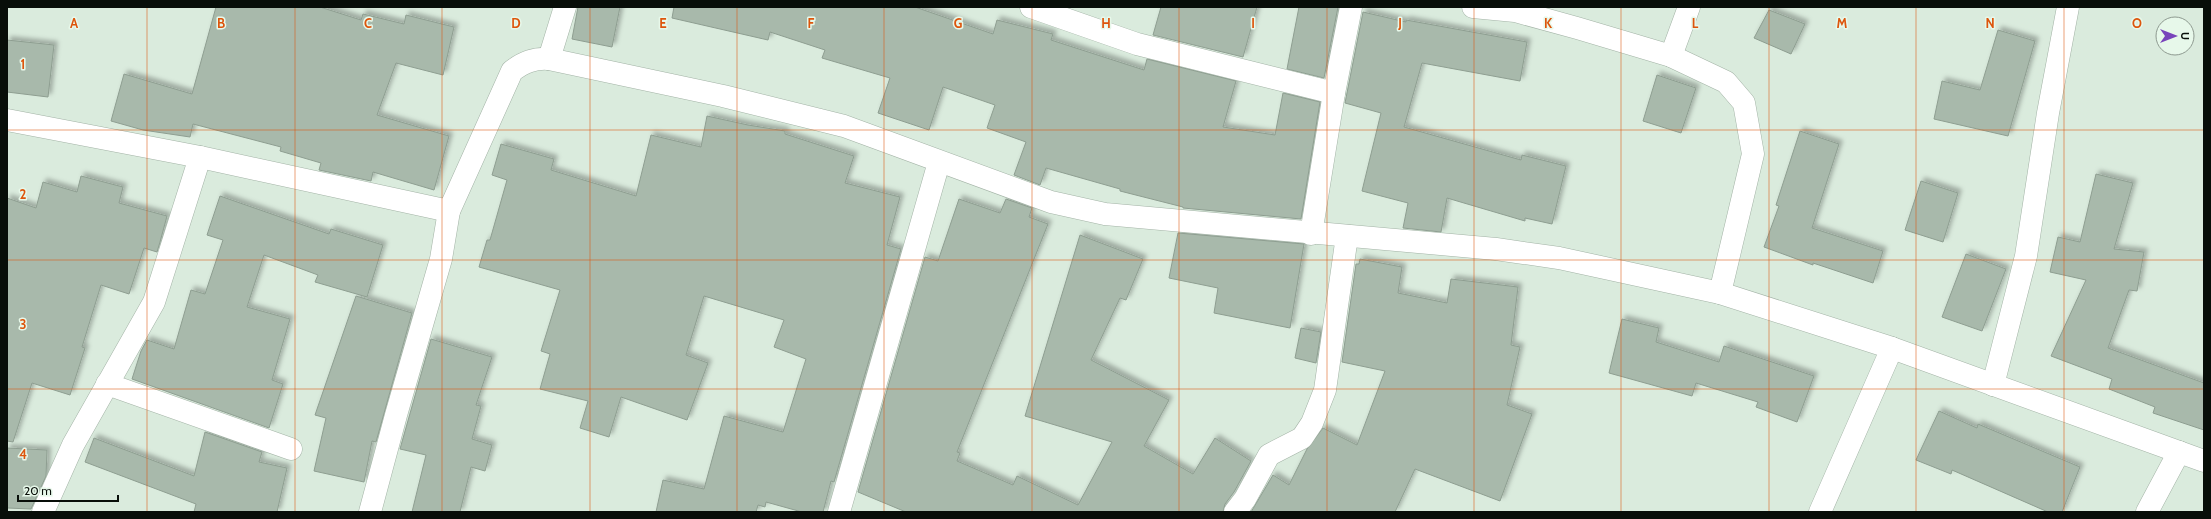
<svg xmlns="http://www.w3.org/2000/svg" width="2211" height="519" font-family="Cabin,sans-serif">
<style>
.building{fill:#a8b9ab;stroke:#8e9e91;filter:url(#shadow)}
.lines{fill:none;stroke-linecap:round;stroke-linejoin:round}
.minor-casing{stroke:#a3b3a6;stroke-width:23}
.minor{stroke:#fff;stroke-width:22}
.grid{fill:none;stroke:#dd550c;stroke-width:1;stroke-opacity:0.55}
.grid-label{font-size:13px;text-anchor:middle;font-weight:bold;fill:#dd550c;stroke:#e7f8ea;stroke-width:3;stroke-linejoin:round;paint-order:stroke}
</style>
<defs>
<filter id="shadow"><feDropShadow dx="3.5" dy="-3.5" stdDeviation="2" flood-color="#0004"/></filter>
</defs>
<rect width="100%" height="100%" fill="#daebdd"/>
<g class="building">
<path d="M216,7H320L361,20L363,14L404,24L406,15L454,27L443,75L396,63L377,115L449,136L434,190L373,172L371,181L319,170L321,163L280,151L281,147L193,124L190,137L143,130L111,121L124,74L192,94Z"/>
<path d="M578,7H620L612,47L572,39Z"/>
<path d="M674,7H915L993,34L997,20L1053,34L1051,40L1144,70L1147,59L1236,81L1223,127L1275,135L1283,93L1320,102L1301,219L1183,208V207L1120,191V189L1046,168L1040,185L1014,175L1026,142L987,128L995,105L943,87L929,130L878,113L890,78L822,58L825,50L770,32L768,40L672,18Z"/>
<path d="M1161,7H1257L1243,57L1153,35Z"/>
<path d="M1299,7H1338L1324,78L1287,69Z"/>
<path d="M1769,10L1805,24L1791,54L1754,38Z"/>
<path d="M1363,12L1406,22V20L1527,42L1520,81L1422,63L1404,127L1521,160L1522,155L1566,166L1552,224L1525,218V221L1447,198L1441,232L1403,228L1408,203L1362,191L1381,113L1345,103Z"/>
<path d="M1998,30L2035,41L2008,136L1934,119L1942,81L1980,90Z"/>
<path d="M7,40L54,45L48,97L7,92Z"/>
<path d="M1657,75L1696,88L1681,133L1643,121Z"/>
<path d="M707,116L748,125L785,131V134L854,156L845,183L900,197L887,245L901,249L834,482L831,481L823,512H802L766,502L765,507L758,505L756,512H656L663,480L704,489L724,416L783,432L806,359L774,347L784,320L704,296L686,355L708,363L687,420L621,397L609,437L580,428L588,401L540,389L550,354L541,351L560,290L479,267L487,240H490L507,180L492,175L501,144L554,159L551,170L636,196L651,135L701,147Z"/>
<path d="M1800,131L1839,144L1812,228L1883,251L1873,283L1813,263V265L1764,247L1779,206L1776,205Z"/>
<path d="M2096,174L2133,183L2114,249L2144,252L2137,291L2129,290L2108,348L2204,383V430L2153,413L2155,407L2109,389L2112,379L2051,356L2086,280L2050,272L2058,237L2080,242Z"/>
<path d="M81,176L123,187L119,203L167,216L160,242L157,252L144,248L129,294L101,285L82,347L85,348L70,395L32,383L13,442L7,441V198L36,208L43,182L77,192Z"/>
<path d="M1921,181L1958,193L1943,242L1905,230Z"/>
<path d="M220,196L329,234L331,229L383,245L367,297L315,282L318,275L264,255L247,307L290,319L272,380L283,384L269,428L132,379L141,351L147,340L174,349L191,290L205,294L223,240L207,235Z"/>
<path d="M959,199L1000,213L1006,199L1032,208L1029,217L1048,224L957,452L960,453L957,461L1013,485L1017,476L1078,505L1112,442L1025,416L1080,235L1143,259L1126,300L1120,298L1091,360L1169,400L1144,446L1193,474L1215,438L1251,461L1234,492L1225,504L1223,512H906L858,492L925,257L938,261Z"/>
<path d="M1178,233L1304,244L1290,328L1214,313L1218,288L1169,278Z"/>
<path d="M1966,254L2006,269L1982,331L1942,317Z"/>
<path d="M1360,259L1402,267L1398,293L1447,303L1451,279L1518,287L1511,345L1520,347L1507,405L1532,414L1500,501L1415,469L1395,512H1251L1273,475L1289,485L1307,449L1323,428L1357,445L1385,371L1342,362L1356,264H1359Z"/>
<path d="M356,296L412,313L376,442L372,441L364,482L314,471L326,418L315,415Z"/>
<path d="M1622,319L1659,328L1656,342L1719,362L1724,346L1814,376L1797,422L1756,407L1758,402L1696,383L1692,396L1609,373Z"/>
<path d="M1301,328L1321,332L1316,363L1295,358Z"/>
<path d="M431,339L492,357L476,405L481,406L472,439L492,445L485,471L471,467L460,512H412L426,455L400,449Z"/>
<path d="M1939,411L1977,428L1978,424L2080,467L2062,512H2048L1952,470L1951,474L1916,460Z"/>
<path d="M205,432L262,452L259,462L287,468L277,512H194L196,504L85,462L94,438L194,476Z"/>
<path d="M7,448L47,450L46,476L31,509L7,508Z"/>
</g>
<g class="lines">
<g class="minor-casing">
<g id="minor">
<path d="M1031,7L1137,44L1334,93"/>
<path d="M1473,7L1515,11L1577,28L1671,56L1726,82L1744,103L1753,154L1720,293"/>
<path d="M1671,56L1689,7"/>
<path d="M549,59L565,7"/>
<path d="M7,120L200,157L449,211L512,71C524,62 534,58 549,59L723,96L844,126L1051,202L1105,214L1496,249L1559,258L1720,293L1892,348L2204,461"/>
<path d="M1311,234L1334,93L1351,7"/>
<path d="M107,384L291,449"/>
<path d="M1993,385L2026,256L2048,113L2068,7"/>
<path d="M43,512L73,445L154,302L200,157"/>
<path d="M370,512L396,415L441,259L449,211"/>
<path d="M839,512L939,162"/>
<path d="M1235,512L1245,499L1269,455L1302,438L1312,423L1325,390L1347,236"/>
<path d="M1820,512L1892,348"/>
<path d="M2147,512L2179,452"/>
</g>
</g>
<use href="#minor" class="minor"/>
</g>
<path class="grid" d="M147,7V512M295,7V512M442,7V512M590,7V512M737,7V512M884,7V512M1032,7V512M1179,7V512M1327,7V512M1474,7V512M1621,7V512M1769,7V512M1916,7V512M2064,7V512M7,130H2204M7,260H2204M7,389H2204"/>
<g class="grid-label">
<text x="74" y="28">A</text>
<text x="221" y="28">B</text>
<text x="368" y="28">C</text>
<text x="516" y="28">D</text>
<text x="663" y="28">E</text>
<text x="811" y="28">F</text>
<text x="958" y="28">G</text>
<text x="1106" y="28">H</text>
<text x="1253" y="28">I</text>
<text x="1400" y="28">J</text>
<text x="1548" y="28">K</text>
<text x="1695" y="28">L</text>
<text x="1842" y="28">M</text>
<text x="1990" y="28">N</text>
<text x="2137" y="28">O</text>
<text x="23" y="69">1</text>
<text x="23" y="199">2</text>
<text x="23" y="329">3</text>
<text x="23" y="459">4</text>
</g>
<rect width="2211" height="519" fill="none" stroke="#080e09" stroke-width="16"/>
<g transform="translate(2175 36) rotate(90)"><circle r="19" fill="#e7f8ea" stroke="#8e9a90"/>
<path d="M0-3L7 15L0 10L-7 15Z" fill="#7944bb"/>
<text y="-6" font-size="11" font-weight="bold" text-anchor="middle" fill="#080e09">U</text>
</g>
<path d="M18 495v6h100v-6" fill="none" stroke="#080e09" stroke-width="2"/>
<text x="24" y="495" font-size="12" fill="#080e09" stroke="#e7f8ea" stroke-width="3" paint-order="stroke">20 m</text>
</svg>
